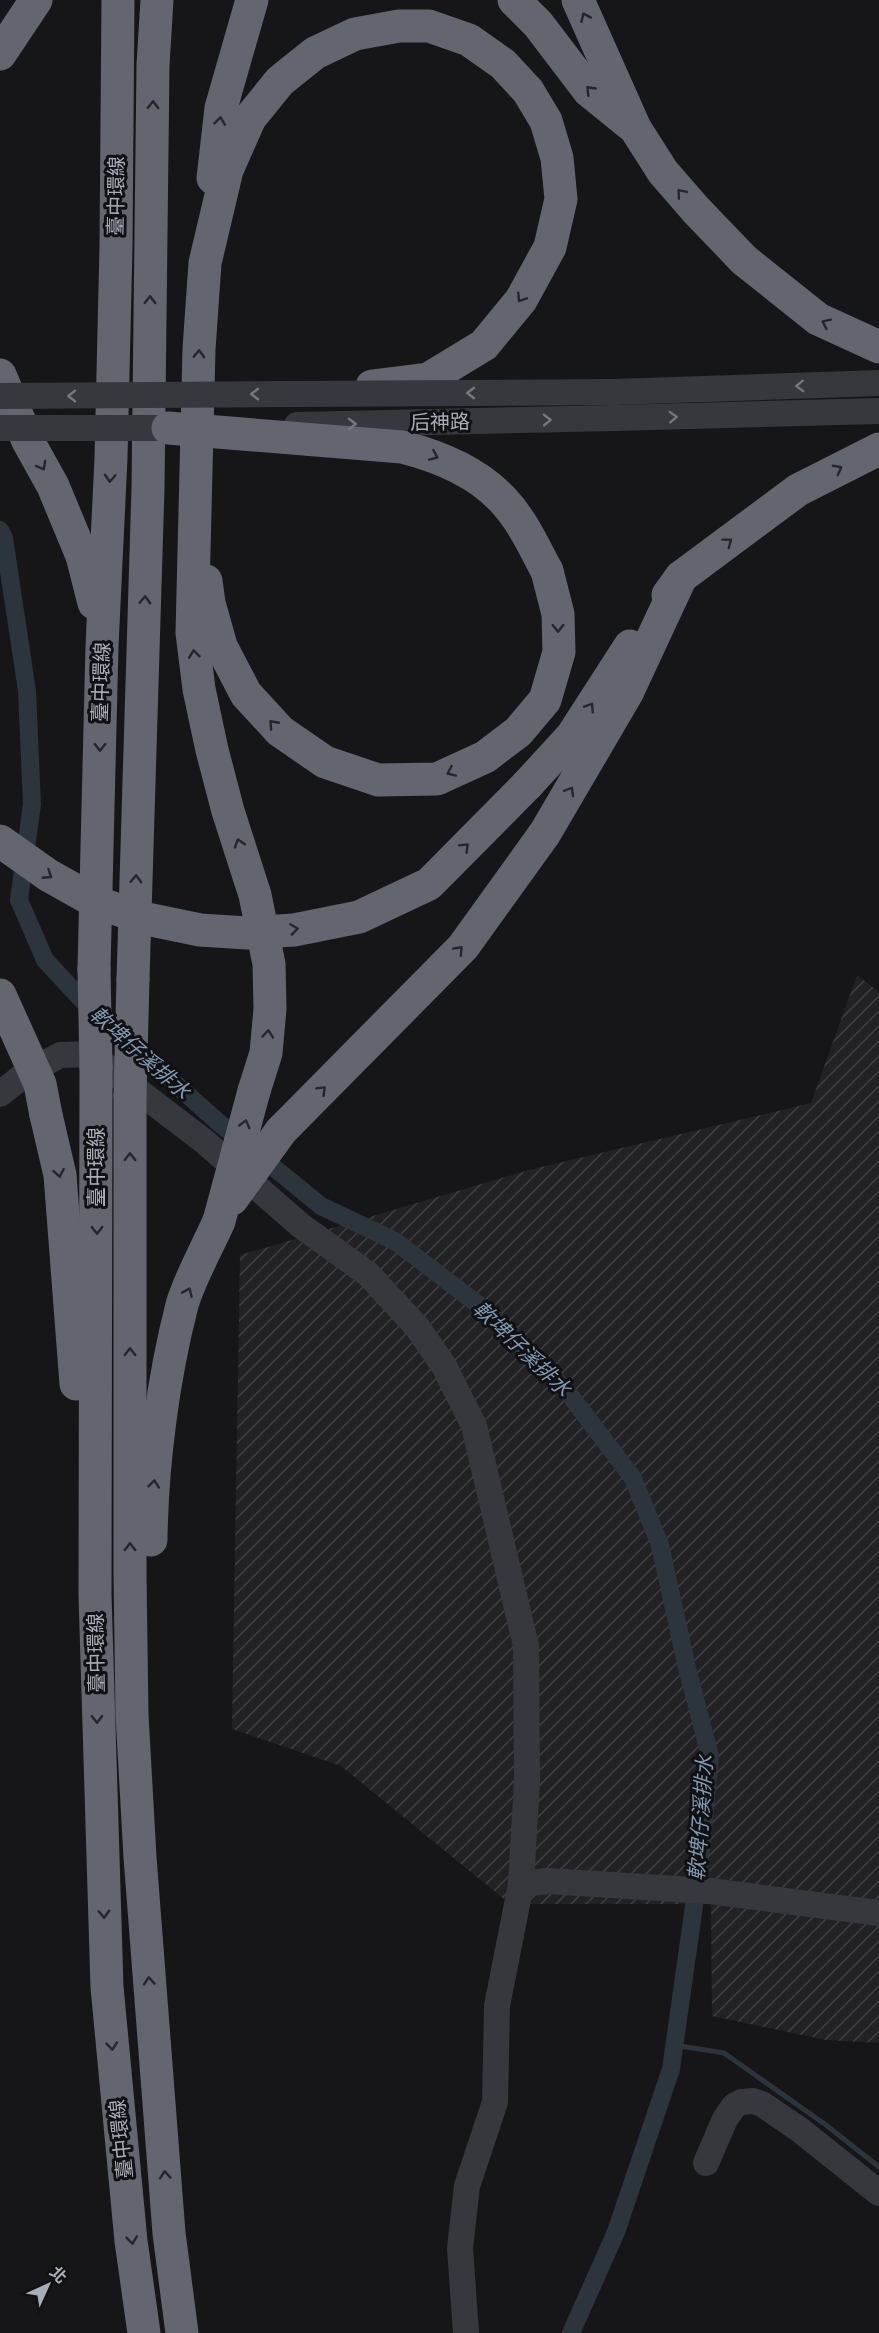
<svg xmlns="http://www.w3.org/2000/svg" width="879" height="2333" font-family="Karla,'Noto Sans TC',sans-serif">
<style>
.industrial{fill:url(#industrial-furrows)}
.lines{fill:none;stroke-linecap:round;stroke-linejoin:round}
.stream{stroke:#2c353c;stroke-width:5}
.canal{stroke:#2c353c;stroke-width:18}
.minor{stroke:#37383d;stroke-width:26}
.highway{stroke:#63666e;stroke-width:33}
.minor-bridge{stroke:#37383d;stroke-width:26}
.highway-bridge{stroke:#63666e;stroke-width:33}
.oneway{stroke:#26262a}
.oneway2{stroke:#757881}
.labels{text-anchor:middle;stroke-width:6;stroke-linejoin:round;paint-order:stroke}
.street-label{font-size:20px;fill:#a8adb8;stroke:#111113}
.water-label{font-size:21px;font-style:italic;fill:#7f9bb3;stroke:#111113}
</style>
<defs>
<pattern id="industrial-furrows" width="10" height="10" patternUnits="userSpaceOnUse" patternTransform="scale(1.5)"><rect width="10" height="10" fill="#222225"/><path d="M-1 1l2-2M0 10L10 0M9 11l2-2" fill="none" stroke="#3f3f43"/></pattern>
</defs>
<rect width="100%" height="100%" fill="#161618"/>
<path class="industrial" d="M857,975L879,992V2043L826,2040L712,2016L711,1904H510L341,1766L232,1729L240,1255L529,1170L811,1103Z"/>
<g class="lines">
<path class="stream" d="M674,2045L724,2053L826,2125L879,2167"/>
<path class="canal" d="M0,530L4,538L27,691L32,804L19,900L45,960L85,1003L218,1122L321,1206L395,1241L488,1312L566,1390L633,1478L660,1545L687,1668L710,1756L698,1878L671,2069L616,2232L571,2333"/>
<g class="minor">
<path d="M614,392L879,383"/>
<path d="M615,418L879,411"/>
<path d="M0,1094L24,1075L60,1055L90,1054L205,1142L300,1225L368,1274L417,1327L444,1366L474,1426L526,1646L527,1781L521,1884L497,2006L495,2102L467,2186L460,2248L466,2333"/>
<path d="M521,1884L547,1881L710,1891L879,1913"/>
<path d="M706,2163L725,2119L734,2106L741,2102L753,2101L762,2104L800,2130L879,2193"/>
</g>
<g class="highway">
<path d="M514,0L538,24L589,91L631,125"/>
<path d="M578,0L635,128L663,172L696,210L744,260L818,319L879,347"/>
<path d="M0,54L36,0"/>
<path d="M213,178L221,108L252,0"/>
<path d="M0,375L28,441L53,486L82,556L94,603"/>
<path d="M206,581L209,603L221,646L246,694L280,731L325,762L378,780L437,779L485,757L518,732L545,700L559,652L558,614L547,571"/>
<path d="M668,595L681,577L798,490L879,449"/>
<path d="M527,785L572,736L630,646"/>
<path d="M94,969L102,646L111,458L116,246L118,0"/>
<path d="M133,979L148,488L153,65L157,0"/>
<path d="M96,1067L95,1595L107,1987L131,2241L144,2333"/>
<path d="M254,1091L266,1053L270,1009L269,964L255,895L228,811L212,750L199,689L192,633L199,349L205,263L227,170L250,118L280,81L315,53L355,34L399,26H429L469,40L503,64L528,91L546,121L557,158L561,199L550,247L521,300L484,345L428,379L372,386"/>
<path d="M130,1096V1574L132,1715L140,1857L169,2233L182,2333"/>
<path d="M46,1115L60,1175L76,1384"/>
<path d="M281,1131L463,947L545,833L627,693L681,577"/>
<path d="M151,1540C152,1464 163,1379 182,1305C189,1280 208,1246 219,1221"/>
</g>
<g class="minor-bridge">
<path d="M0,396L614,392"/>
<path d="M297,425L615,418"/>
<path d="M0,428H186"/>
</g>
<g class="highway-bridge">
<path d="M168,428L402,447C438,456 477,472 503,500C522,520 534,547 547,571"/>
<path d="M0,841L48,875L96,902L142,918L200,930L247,933L294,930L359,917L429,884L527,785"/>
<path d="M94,969L96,1067"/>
<path d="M0,995L40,1084L46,1115"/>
<path d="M130,1096L133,979"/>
<path d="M232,1199L281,1131"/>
<path d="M219,1221L254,1091"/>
</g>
</g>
<defs><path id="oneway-chevron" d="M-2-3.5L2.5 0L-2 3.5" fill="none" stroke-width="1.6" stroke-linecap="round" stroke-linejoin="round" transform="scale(1.5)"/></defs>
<g class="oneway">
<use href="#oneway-chevron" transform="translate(585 17) rotate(-114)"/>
<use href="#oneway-chevron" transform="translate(590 90) rotate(-134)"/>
<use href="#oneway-chevron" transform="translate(153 105) rotate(-89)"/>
<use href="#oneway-chevron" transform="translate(220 121) rotate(-83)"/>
<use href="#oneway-chevron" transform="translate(681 193) rotate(-130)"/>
<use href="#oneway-chevron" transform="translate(521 298) rotate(123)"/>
<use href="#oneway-chevron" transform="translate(150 300) rotate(-89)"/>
<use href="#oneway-chevron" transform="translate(826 323) rotate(-154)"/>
<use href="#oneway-chevron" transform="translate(199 354) rotate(-88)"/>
<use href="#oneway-chevron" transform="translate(434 456) rotate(23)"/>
<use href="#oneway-chevron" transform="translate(42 466) rotate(61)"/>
<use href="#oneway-chevron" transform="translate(838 469) rotate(-28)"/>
<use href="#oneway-chevron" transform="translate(110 478) rotate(93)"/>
<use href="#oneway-chevron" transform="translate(728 542) rotate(-37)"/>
<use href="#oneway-chevron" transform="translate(145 600) rotate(-88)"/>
<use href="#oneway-chevron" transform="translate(558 628) rotate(90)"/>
<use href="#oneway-chevron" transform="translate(194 654) rotate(-97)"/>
<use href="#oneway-chevron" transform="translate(590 707) rotate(-57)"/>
<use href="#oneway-chevron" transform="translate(273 724) rotate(-132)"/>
<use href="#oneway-chevron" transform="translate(100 747) rotate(91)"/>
<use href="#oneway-chevron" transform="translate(451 772) rotate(156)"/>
<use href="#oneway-chevron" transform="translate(570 791) rotate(-60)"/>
<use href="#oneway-chevron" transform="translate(239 843) rotate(-108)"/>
<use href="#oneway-chevron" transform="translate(465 847) rotate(-45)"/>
<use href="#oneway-chevron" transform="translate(48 875) rotate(33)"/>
<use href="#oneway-chevron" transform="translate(136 879) rotate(-88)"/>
<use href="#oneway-chevron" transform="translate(294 929) rotate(-8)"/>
<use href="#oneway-chevron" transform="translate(459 950) rotate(-47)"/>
<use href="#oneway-chevron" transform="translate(268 1034) rotate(-85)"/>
<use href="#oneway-chevron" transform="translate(322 1090) rotate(-45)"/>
<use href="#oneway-chevron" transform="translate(245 1124) rotate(-75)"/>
<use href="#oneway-chevron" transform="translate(130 1157) rotate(-90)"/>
<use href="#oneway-chevron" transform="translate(59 1173) rotate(80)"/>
<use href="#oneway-chevron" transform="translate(97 1230) rotate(90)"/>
<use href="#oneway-chevron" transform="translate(188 1292) rotate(-66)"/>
<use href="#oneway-chevron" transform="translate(130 1352) rotate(-90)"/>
<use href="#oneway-chevron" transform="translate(154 1484) rotate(-84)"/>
<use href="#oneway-chevron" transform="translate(130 1547) rotate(-90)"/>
<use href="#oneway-chevron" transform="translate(97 1719) rotate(89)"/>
<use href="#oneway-chevron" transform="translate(104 1914) rotate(88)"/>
<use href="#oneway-chevron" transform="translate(149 1981) rotate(-94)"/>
<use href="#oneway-chevron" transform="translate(112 2046) rotate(84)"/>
<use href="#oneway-chevron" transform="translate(165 2175) rotate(-94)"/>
<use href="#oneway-chevron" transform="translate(132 2240) rotate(83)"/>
</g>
<g class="oneway2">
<use href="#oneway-chevron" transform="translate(800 386) rotate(178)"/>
<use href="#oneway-chevron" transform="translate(471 393) rotate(180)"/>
<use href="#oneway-chevron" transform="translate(255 394) rotate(180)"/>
<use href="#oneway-chevron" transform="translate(72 396) rotate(180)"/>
<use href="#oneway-chevron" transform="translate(673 417) rotate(-2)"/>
<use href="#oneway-chevron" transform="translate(547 420) rotate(-1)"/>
<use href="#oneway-chevron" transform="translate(352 424) rotate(-1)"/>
</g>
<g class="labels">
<g class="street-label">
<text transform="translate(116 196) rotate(-89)" y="7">臺中環線</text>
<text transform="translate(440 422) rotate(-1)" y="7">后神路</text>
<text transform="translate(101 682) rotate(-88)" y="7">臺中環線</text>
<text transform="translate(96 1167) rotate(-90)" y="7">臺中環線</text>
<text transform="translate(96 1653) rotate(-91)" y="7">臺中環線</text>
<text transform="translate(121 2139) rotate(-96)" y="7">臺中環線</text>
</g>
<g class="water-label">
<text transform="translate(140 1053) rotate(42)" y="7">軟埤仔溪排水</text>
<text transform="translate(522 1349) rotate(44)" y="7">軟埤仔溪排水</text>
<text transform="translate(701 1818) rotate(-86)" y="7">軟埤仔溪排水</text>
</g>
</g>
<g transform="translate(48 2285) rotate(45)" stroke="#111113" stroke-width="4.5" paint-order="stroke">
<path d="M0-4.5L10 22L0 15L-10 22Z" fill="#a8adb8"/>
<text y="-9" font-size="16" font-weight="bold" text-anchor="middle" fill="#a8adb8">北</text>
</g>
</svg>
